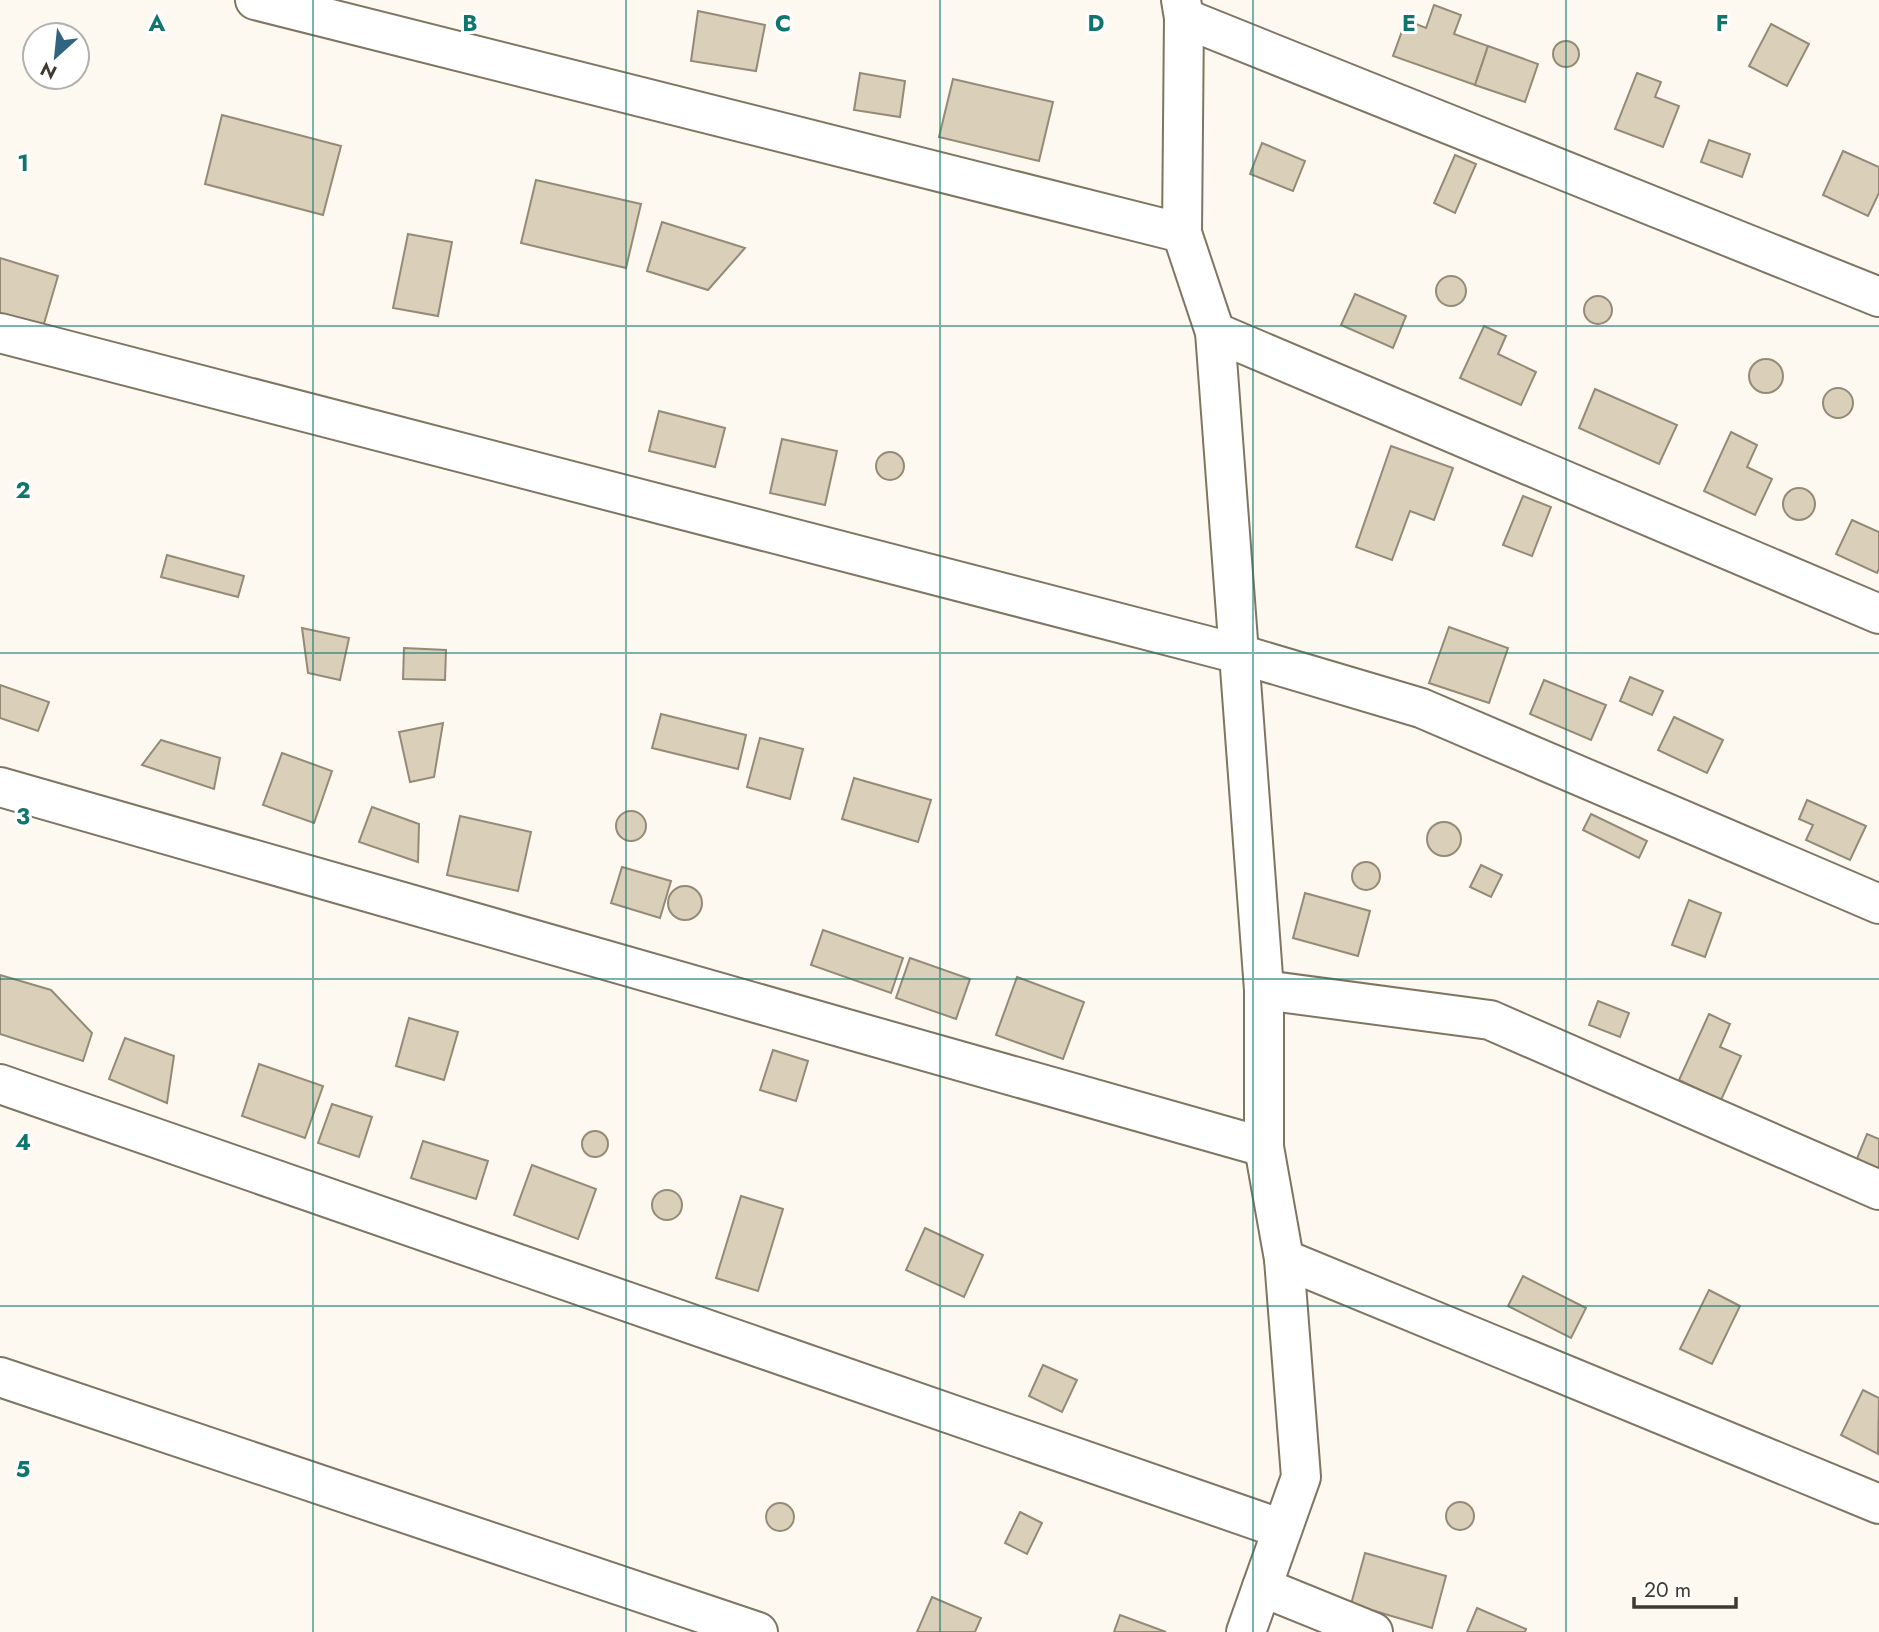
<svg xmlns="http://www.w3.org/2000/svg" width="1879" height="1632" font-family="Jost,sans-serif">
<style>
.building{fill:#dacfb9;stroke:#948a76;stroke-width:2}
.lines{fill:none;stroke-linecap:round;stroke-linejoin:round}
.minor-casing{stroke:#7f7561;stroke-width:42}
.minor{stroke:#fff;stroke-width:38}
.grid{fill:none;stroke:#0f766e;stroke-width:2;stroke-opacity:0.55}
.grid-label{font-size:23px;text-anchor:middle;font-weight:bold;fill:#0f766e;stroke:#fff;stroke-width:6;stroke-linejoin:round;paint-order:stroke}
</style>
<rect width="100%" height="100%" fill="#fdf9f0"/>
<g class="building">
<path d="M1434,5L1461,15L1454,34L1488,46L1475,85L1393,56L1406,20L1426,28Z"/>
<path d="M698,11L765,25L756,71L691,61Z"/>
<path d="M1771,24L1809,44L1787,86L1749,66Z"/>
<circle cx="1566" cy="54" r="13"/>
<path d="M1488,46L1538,64L1525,102L1475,85Z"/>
<path d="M860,73L905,81L900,117L854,110Z"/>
<path d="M1637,73L1661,82L1655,97L1679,106L1663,147L1615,129Z"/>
<path d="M953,79L1053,102L1039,161L939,137Z"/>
<path d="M222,115L341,146L323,215L205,184Z"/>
<path d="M1709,140L1750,154L1742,177L1701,162Z"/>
<path d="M1262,143L1305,161L1293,191L1250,174Z"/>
<path d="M1843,151L1879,167V193L1868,216L1823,195Z"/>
<path d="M1455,155L1476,164L1455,213L1434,203Z"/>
<path d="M536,180L641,204L626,268L521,243Z"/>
<path d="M662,222L745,248L708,290L647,271Z"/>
<path d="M408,234L452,242L438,316L393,308Z"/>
<path d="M0,258L58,276L43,327L0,315Z"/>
<circle cx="1451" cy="291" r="15"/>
<path d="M1355,294L1406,316L1393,348L1341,325Z"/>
<circle cx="1598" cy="310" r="14"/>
<path d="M1484,326L1506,336L1498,354L1536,372L1521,405L1460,378Z"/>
<circle cx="1766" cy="376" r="17"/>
<circle cx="1838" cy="403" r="15"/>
<path d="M1595,389L1677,425L1659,464L1579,428Z"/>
<path d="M659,411L725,428L715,467L649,451Z"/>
<path d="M1731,432L1757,445L1747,467L1772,479L1755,515L1704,491Z"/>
<path d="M782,439L837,451L825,505L770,493Z"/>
<path d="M1391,446L1453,468L1434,520L1410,511L1392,560L1356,547Z"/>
<circle cx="890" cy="466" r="14"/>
<circle cx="1799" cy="504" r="16"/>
<path d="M1523,496L1551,507L1532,556L1503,545Z"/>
<path d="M1852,520L1879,532V569L1877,573L1836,554Z"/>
<path d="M167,555L244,576L238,597L161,577Z"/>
<path d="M1449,627L1508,648L1489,703L1429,683Z"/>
<path d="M302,628L349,638L340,680L308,673Z"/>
<path d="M404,648L446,650L445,680L403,679Z"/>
<path d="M1630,677L1663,691L1652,715L1620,701Z"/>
<path d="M1544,680L1606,705L1591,740L1530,714Z"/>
<path d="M0,685L49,702L38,731L0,718Z"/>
<path d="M661,714L746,735L738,769L652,748Z"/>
<path d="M1674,717L1723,740L1707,773L1658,750Z"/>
<path d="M443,723L434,777L410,782L399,732Z"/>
<path d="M760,738L803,749L790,799L747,787Z"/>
<path d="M161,740L220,758L214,789L142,765Z"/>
<path d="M282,753L332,771L314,823L263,805Z"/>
<path d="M854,778L931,800L918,842L842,819Z"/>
<path d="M1807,800L1866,826L1850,860L1806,840L1813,825L1799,819Z"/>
<path d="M372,807L419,824L418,862L359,842Z"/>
<circle cx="631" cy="826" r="15"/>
<path d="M1591,814L1647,841L1639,858L1583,830Z"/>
<path d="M460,816L531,832L518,891L447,875Z"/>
<circle cx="1444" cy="839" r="17"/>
<circle cx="1366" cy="876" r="14"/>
<path d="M1481,865L1502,875L1491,897L1470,887Z"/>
<path d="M622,867L671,881L660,918L611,903Z"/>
<circle cx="685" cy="903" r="17"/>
<path d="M1305,893L1370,911L1358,956L1293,938Z"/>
<path d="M1689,900L1721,913L1705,957L1672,945Z"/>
<path d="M823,930L903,958L891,993L811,965Z"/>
<path d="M910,958L970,979L956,1019L896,998Z"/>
<path d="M0,975L51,990L92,1033L83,1061L0,1034Z"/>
<path d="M1017,977L1084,1002L1063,1059L996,1035Z"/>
<path d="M1598,1001L1629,1013L1620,1037L1589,1025Z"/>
<path d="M1709,1014L1730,1024L1720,1047L1741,1056L1721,1100L1679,1080Z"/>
<path d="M409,1018L458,1032L444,1080L396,1066Z"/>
<path d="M125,1038L174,1056L167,1103L109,1079Z"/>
<path d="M773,1050L808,1061L796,1101L760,1090Z"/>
<path d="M259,1064L323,1086L305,1138L242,1116Z"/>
<path d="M332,1104L372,1117L359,1157L318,1143Z"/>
<circle cx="595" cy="1144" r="13"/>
<path d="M1867,1134L1879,1139V1170L1856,1161Z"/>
<path d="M423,1141L488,1161L476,1199L411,1178Z"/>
<path d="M532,1165L596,1189L578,1239L514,1215Z"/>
<circle cx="667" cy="1205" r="15"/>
<path d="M741,1196L783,1209L758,1291L716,1278Z"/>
<path d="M925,1228L983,1255L964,1297L906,1270Z"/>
<path d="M1523,1276L1586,1308L1571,1338L1508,1306Z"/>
<path d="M1709,1290L1740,1306L1712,1364L1680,1349Z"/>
<path d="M1043,1365L1077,1380L1062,1412L1029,1396Z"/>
<path d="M1863,1390L1879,1398L1878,1454L1841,1435Z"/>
<circle cx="1460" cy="1516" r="14"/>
<circle cx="780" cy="1517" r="14"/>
<path d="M1020,1512L1042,1523L1027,1554L1005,1543Z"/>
<path d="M1365,1553L1446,1576L1432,1628L1351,1604Z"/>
<path d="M932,1597L981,1618L975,1632H917Z"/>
<path d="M1477,1608L1526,1629L1525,1632H1467Z"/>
<path d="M1120,1615L1166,1632H1114Z"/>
</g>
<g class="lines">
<g class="minor-casing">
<g id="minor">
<path d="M255,0L1182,233"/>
<path d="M1181,0L1184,18L1182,233L1215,332L1264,990V1147L1284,1259L1301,1477L1246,1632"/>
<path d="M1184,18L1879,297"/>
<path d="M1215,332L1879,614"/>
<path d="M0,333L1239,654L1421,708L1879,904"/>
<path d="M0,787L861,1033L1264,1147"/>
<path d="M1264,990L1490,1020L1879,1190"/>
<path d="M0,1084L1282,1529"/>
<path d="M1284,1259L1879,1504"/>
<path d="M0,1377L758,1632"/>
<path d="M1262,1587L1373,1632"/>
</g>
</g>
<use href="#minor" class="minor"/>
</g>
<path class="grid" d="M313,0V1632M626,0V1632M940,0V1632M1253,0V1632M1566,0V1632M0,326H1879M0,653H1879M0,979H1879M0,1306H1879"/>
<g class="grid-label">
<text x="157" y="31">A</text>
<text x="470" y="31">B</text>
<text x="783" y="31">C</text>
<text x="1096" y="31">D</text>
<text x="1409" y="31">E</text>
<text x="1722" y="31">F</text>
<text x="23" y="171">1</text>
<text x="23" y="498">2</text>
<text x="23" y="824">3</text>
<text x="23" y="1150">4</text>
<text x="23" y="1477">5</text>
</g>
<g transform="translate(56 56) rotate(207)"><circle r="33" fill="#ffffff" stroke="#b2b0ad" stroke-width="2"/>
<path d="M0-5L12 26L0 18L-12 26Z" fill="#2f6580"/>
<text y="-10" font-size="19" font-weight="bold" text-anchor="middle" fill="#3e3931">N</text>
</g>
<path d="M1634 1597v10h102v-10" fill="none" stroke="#3e3931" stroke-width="3.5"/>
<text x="1644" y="1597" font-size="21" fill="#3e3931" stroke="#ffffff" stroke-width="5" paint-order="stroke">20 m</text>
</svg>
